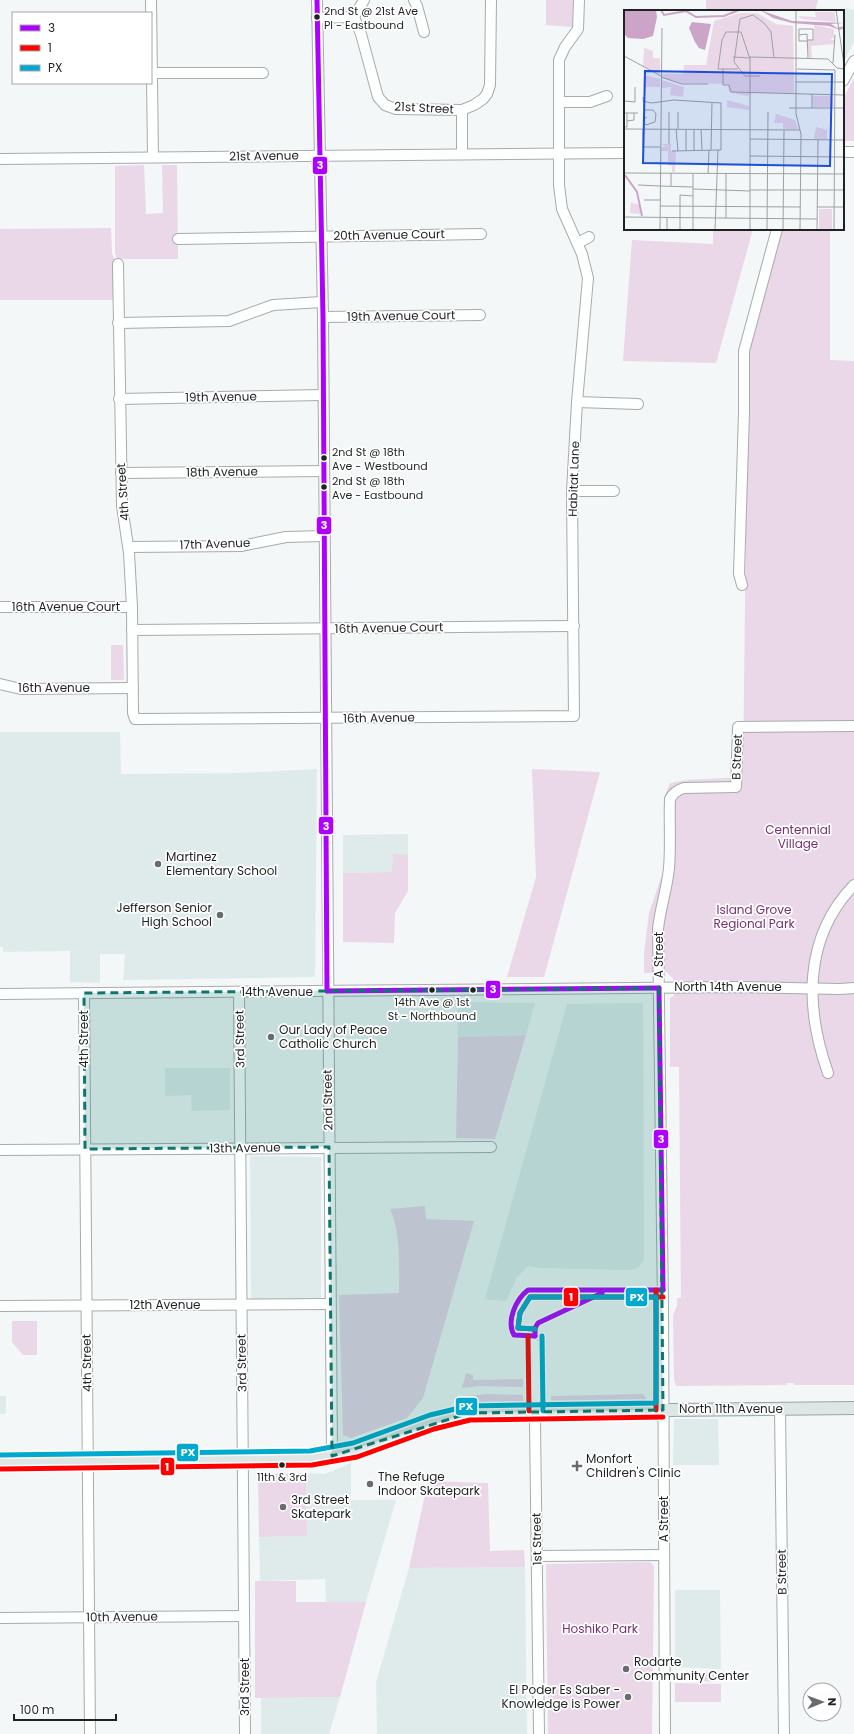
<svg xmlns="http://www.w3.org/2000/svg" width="854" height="1734" font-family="Poppins,sans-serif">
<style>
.built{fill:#dfebeb}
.green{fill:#ead7e8}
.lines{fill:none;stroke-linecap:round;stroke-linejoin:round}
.minor-casing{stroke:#a7abab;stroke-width:12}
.major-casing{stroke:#96a5a6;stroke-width:14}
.minor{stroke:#fdfefe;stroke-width:10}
.major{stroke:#dde5e5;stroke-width:12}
.bus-1-casing{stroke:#fff;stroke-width:8}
.bus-2-casing{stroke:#fff;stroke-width:8}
.bus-3-casing{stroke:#fff;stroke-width:8}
.bus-1{stroke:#ae00ff;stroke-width:5}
.bus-2{stroke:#f00;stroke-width:5}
.bus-3{stroke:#00a9ce;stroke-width:5}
.marked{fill:#0f766e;fill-opacity:0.2;stroke:#0f766e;stroke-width:3;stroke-dasharray:8 5;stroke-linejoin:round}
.bus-dot{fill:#1f2122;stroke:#fff;stroke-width:1.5}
.poi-dot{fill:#696c6d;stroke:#fff;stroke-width:1.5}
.labels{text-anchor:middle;stroke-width:3.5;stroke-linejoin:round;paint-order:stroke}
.bus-label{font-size:11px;fill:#1f2122;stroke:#fff;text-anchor:start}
.street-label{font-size:12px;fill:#1f2122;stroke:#fff}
.park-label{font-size:12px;fill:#77306f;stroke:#fff}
.poi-label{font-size:12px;fill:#1f2122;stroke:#fff;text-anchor:start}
.inset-river{fill:none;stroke:#cca4c7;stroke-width:2}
.inset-road{fill:none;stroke:#9ea1a2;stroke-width:1}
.view{fill:#1d4ed8;fill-opacity:0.15;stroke:#1d4ed8;stroke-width:2}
.inset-edge{fill:none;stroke:#1f2122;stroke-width:2}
.line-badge{stroke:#fff;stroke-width:1.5}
.badge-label{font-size:11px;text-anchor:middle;font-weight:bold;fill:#fff}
</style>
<rect width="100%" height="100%" fill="#f3f7f7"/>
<g class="built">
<path d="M846,8L854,10V42L843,63V20Z"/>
<path d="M0,732H120L121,774L239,773L317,769L315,977L123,980L125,954H100V983L70,982V951L3,952V947H0Z"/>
<path d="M408,834V855H393V872L343,873V835Z"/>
<path d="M457,1002L535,1003L526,1035L458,1037Z"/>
<path d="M643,1003L644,1259L638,1268L631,1270L540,1268L528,1266L517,1277L506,1301L485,1299L567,1004Z"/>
<path d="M165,1068H230V1110L192,1111L191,1095L165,1096Z"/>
<path d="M250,1156L321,1157V1298L251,1299Z"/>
<rect x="0" y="1396" width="6" height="18"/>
<path d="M674,1419H718L719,1465H673Z"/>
<path d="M351,1463V1500H396L366,1602H326L325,1579L260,1581L259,1537L307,1536L306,1473L325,1474Z"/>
<path d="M525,1567L527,1734H377L376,1682L409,1568Z"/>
<path d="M675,1590H720L721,1669L675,1667Z"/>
<path d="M340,1697L329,1734H261V1698Z"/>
</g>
<g class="green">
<path d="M546,0H572L573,2L572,27L546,25Z"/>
<path d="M706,0H818L815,11H706Z"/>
<path d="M854,78V141H843V99Z"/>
<path d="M144,165L146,214L163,213L162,165H177L178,259H117L115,253V166Z"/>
<path d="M111,228L112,254L115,260V300H0V229Z"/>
<path d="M713,229H753L716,363L623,361L632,240L713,244Z"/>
<path d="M781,229H830V360L854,361V1385H794V1383H787V1385L676,1386L674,1380L673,1315L677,1306V1298H681L679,1067H670V998L674,996L673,978L670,976L667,972L644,973V953L649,913L664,869V798L670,783L687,780L743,777L748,350Z"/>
<path d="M111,645H123L124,680H111Z"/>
<path d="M532,769L600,772L544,977H507L536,877Z"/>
<path d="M393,854L408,855V891L395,913L394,943L343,942V873L392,872Z"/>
<path d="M526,1035L495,1139L456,1138L458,1037Z"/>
<path d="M425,1206L426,1219L474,1221L423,1398L407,1418L351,1438L343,1435L339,1295L399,1293C399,1269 401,1231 390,1209Z"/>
<path d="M12,1321H37V1355H23L12,1342Z"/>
<path d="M466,1373L473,1375V1380L523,1379V1387L480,1386L462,1388Z"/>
<path d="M487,1394L523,1395V1403H487L459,1406L456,1397Z"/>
<path d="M643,1394L648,1402H551V1396Z"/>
<path d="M306,1473L307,1536L259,1537L258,1477L261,1474Z"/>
<path d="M428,1481L488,1483L490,1551L524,1550L525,1567L409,1568Z"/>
<path d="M650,1562L654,1566L652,1734H548L546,1564Z"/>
<path d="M255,1581H296V1602H366L340,1697L255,1698Z"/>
<path d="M703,1671L714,1673L715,1682L702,1681Z"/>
<path d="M675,1683L721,1684V1702H675Z"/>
</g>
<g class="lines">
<g class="minor-casing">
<g id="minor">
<path d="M151,0L153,157"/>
<path d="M317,0L323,317L332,1456"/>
<path d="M364,0L354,17L361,34L378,97L385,105L396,109L462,110L474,105L483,99L487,94L490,85L491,0"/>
<path d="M414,0L417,6L424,32"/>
<path d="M317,18L354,17"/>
<path d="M152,73H263"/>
<path d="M843,81L854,61"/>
<path d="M559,102H590L607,96"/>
<path d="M462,110V154"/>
<path d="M843,152H854"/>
<path d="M0,159L625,153"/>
<path d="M178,239L481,234"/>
<path d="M578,243L589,237"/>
<path d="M118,264L122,506L129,553L132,607L133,713L135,719L574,716L572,491L577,402L588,278L582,254L562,209L559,185V60L565,47L578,29L579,0"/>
<path d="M323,317L480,315"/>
<path d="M118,323L229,321L273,305L322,302"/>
<path d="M119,399L323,395"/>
<path d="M577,402L638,404"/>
<path d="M121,473L324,471"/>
<path d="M572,491H614"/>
<path d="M129,547L241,546L286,537L324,536"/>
<path d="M742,585L739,574L744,412V351L777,229"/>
<path d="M0,607H132"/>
<path d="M132,630L574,626"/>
<path d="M0,684L21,689L133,688"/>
<path d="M239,992L245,1734"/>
<path d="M84,993L90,1734"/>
<path d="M0,994L733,987L840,989L854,988"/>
<path d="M828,1073C805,1008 803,938 854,885"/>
<path d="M0,1150L491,1147"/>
<path d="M0,1306L330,1304"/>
<path d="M534,1344L539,1734"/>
<path d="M780,1409L784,1734"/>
<path d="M537,1556L664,1555"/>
<path d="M0,1618L244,1616"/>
<path d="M665,1734L663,1305L658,929C660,909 667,889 669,868C671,845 669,822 670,799C673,793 677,790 684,788L736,787L738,727L854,726"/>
</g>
</g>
<g class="major-casing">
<path id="major" d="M0,1462L300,1459C366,1455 419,1418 484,1412L854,1408"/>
</g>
<use href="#minor" class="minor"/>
<use href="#major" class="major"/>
<g class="bus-1-casing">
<g id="bus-1">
<path d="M317,0L323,317L327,991"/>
<path d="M659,988L663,1290"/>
<path d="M327,991L659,988"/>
<path d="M535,1336L514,1335C506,1321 516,1299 528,1290H663"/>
<path d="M535,1336V1328L538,1323L602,1293"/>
</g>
</g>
<g class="bus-2-casing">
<g id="bus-2">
<path d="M656,1290V1410"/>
<path d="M535,1329L518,1328L520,1313L530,1297H663"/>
<path d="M528,1336L529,1411"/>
<path d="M0,1469L312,1465L357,1457L434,1429L470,1420L663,1417"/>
</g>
</g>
<g class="bus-3-casing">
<g id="bus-3">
<path d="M542,1336L543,1411"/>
<path d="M0,1455L310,1451L353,1443L430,1415L468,1406L656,1403V1297H530L520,1313L518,1328L535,1329"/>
</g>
</g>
<use href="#bus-1" class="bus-1"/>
<use href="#bus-2" class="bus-2"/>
<use href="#bus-3" class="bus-3"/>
</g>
<path class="marked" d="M659,988L663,1410L469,1413L332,1456L329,1147L85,1149L84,993Z"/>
<g class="bus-dot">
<circle cx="317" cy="17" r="3.5"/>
<circle cx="324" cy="458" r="3.5"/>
<circle cx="324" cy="487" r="3.5"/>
<circle cx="432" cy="990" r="3.5"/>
<circle cx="473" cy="990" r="3.5"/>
<circle cx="282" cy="1465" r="3.5"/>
</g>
<g class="poi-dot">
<circle cx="158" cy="864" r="4"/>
<circle cx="220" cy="915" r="4"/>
<circle cx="271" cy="1037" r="4"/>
<path d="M575 1460h4v4h4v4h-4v4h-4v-4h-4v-4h4z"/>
<circle cx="370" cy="1484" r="4"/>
<circle cx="283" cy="1507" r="4"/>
<circle cx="626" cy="1669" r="4"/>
<circle cx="628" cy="1697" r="4"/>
</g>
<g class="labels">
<g class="bus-label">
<text x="324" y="15">2nd St @ 21st Ave<tspan x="324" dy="14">Pl - Eastbound</tspan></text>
<text x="332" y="456">2nd St @ 18th<tspan x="332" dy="14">Ave - Westbound</tspan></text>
<text x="332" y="485">2nd St @ 18th<tspan x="332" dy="14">Ave - Eastbound</tspan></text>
<text x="432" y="1006" text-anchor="middle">14th Ave @ 1st<tspan x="432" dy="14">St - Northbound</tspan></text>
<text x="282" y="1481" text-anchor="middle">11th &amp; 3rd</text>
</g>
<g class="street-label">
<text transform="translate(424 108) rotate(3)" y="4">21st Street</text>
<text transform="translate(264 156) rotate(-1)" y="4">21st Avenue</text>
<text transform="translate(389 235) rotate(-1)" y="4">20th Avenue Court</text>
<text transform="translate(401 316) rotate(-1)" y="4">19th Avenue Court</text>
<text transform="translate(221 397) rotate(-1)" y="4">19th Avenue</text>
<text transform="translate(222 472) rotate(-1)" y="4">18th Avenue</text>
<text transform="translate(574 479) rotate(-88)" y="4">Habitat Lane</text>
<text transform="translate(123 492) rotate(-94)" y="4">4th Street</text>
<text transform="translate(215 544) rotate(-2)" y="4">17th Avenue</text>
<text x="66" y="611">16th Avenue Court</text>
<text transform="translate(389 628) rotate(-1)" y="4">16th Avenue Court</text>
<text x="54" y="692">16th Avenue</text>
<text transform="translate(379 718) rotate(-1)" y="4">16th Avenue</text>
<text transform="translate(737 757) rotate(-88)" y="4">B Street</text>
<text transform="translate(659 955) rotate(-90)" y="4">A Street</text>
<text x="728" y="991">North 14th Avenue</text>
<text x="277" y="996">14th Avenue</text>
<text transform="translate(84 1039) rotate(-90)" y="4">4th Street</text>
<text transform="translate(240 1039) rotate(-91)" y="4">3rd Street</text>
<text transform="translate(328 1100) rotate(-91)" y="4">2nd Street</text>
<text transform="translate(245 1148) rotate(-1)" y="4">13th Avenue</text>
<text x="165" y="1309">12th Avenue</text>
<text transform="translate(87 1363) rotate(-91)" y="4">4th Street</text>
<text transform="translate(242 1363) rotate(-91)" y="4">3rd Street</text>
<text x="731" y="1413">North 11th Avenue</text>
<text transform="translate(664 1519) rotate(-90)" y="4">A Street</text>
<text transform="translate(537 1539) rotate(-91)" y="4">1st Street</text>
<text transform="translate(782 1572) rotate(-91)" y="4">B Street</text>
<text transform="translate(122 1617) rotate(-1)" y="4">10th Avenue</text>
<text transform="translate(245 1687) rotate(-90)" y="4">3rd Street</text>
</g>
<g class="park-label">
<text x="798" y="834">Centennial<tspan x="798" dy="14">Village</tspan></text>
<text x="754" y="914">Island Grove<tspan x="754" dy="14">Regional Park</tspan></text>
<text x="600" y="1633">Hoshiko Park</text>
</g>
<g class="poi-label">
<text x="166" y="861">Martinez<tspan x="166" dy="14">Elementary School</tspan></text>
<text x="212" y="912" text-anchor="end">Jefferson Senior<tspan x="212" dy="14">High School</tspan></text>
<text x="279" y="1034">Our Lady of Peace<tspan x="279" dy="14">Catholic Church</tspan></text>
<text x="586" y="1463">Monfort<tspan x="586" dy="14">Children's Clinic</tspan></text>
<text x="378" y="1481">The Refuge<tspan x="378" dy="14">Indoor Skatepark</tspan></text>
<text x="291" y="1504">3rd Street<tspan x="291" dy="14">Skatepark</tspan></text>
<text x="634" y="1666">Rodarte<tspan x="634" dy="14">Community Center</tspan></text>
<text x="620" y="1694" text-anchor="end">El Poder Es Saber -<tspan x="620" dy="14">Knowledge is Power</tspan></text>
</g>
</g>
<g transform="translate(624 10)">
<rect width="220" height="220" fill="#f3f7f7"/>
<path d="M191,2H210L212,12L178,9L174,6L192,7ZM116,3H133L152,14L169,16L170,83H128L123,86L105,82L104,74L58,73L37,67V64H59L60,55H82L90,11ZM190,15L210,19V27L206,30H210V34L187,36L188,48H185L183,30H190ZM20,38L29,41V48H36V64L19,56ZM20,65L36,69V77H19ZM38,70L60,77L59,87L46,85L47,77L38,78ZM189,86H209L210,97H189ZM103,90L125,96V100L103,97ZM152,104L171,110L174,119H159V113H150ZM192,117L203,120V129H190ZM37,134H47V141H52L51,162H48V156L44,155V141H37V138L42,136ZM7,192L15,195L17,204L6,203ZM195,199H208V219H195Z" fill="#ead7e8"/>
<path d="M0,0H32L33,7L29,26L19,29L4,28L0,24ZM136,0L168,11L220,13L207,14L213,18L220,16V18L216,20L205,16L168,13L149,8ZM68,12L87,14L81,40L75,38L71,32L65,18Z" fill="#cca4c7"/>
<path class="inset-river" d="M37,0L40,5L62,1L72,7L100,6L115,0M1,165L13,182L18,206"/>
<path class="inset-road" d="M172,0V104L177,124L176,220M212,0L220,55M175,25L183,24L184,48M183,30H189V19H175V31H183M0,46L37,66M109,47L127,48M126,47L204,49L213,58L220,59M209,53L211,25M99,59V75H105L107,82L220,85M114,59H94L98,30L102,22H117L126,49V220M173,59L211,60L210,220M136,66H121L110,52L116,9L129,5L140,13L147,22L150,48M37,67L58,74H84M172,72H220M19,87L20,100H29L32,104L31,112L22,115L19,110L23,107M0,91L11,92V77M19,91L27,93L50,90L97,93V140L48,141M165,98H220M188,98V84M0,103H14M3,111L10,110V103M0,117H3V103M0,119L176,120M19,119V137H36M52,119L54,141M54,119V102M62,119V141M77,119L78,140M126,129L220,130M45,134V102M87,140L88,92M70,141V119M126,146L220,147M0,163L220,164M84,164L85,140M14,175L36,176M36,176L69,177M47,176V163M69,179L126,181M126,180H220M20,190H36M36,196L176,197M193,197H220M0,207L193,209M102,208V164M3,220H95M36,220L38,18M43,220V207M56,220V185L69,186M69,220V164M91,220L94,140M143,220L144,102M159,220L160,120M193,220L194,130"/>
<path class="view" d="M21,61L208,64L206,156L19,153Z"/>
<rect width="220" height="220" class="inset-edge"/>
</g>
<g class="line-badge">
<rect x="312" y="156" width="16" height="19" rx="4" fill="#ae00ff"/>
<rect x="316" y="516" width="16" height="19" rx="4" fill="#ae00ff"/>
<rect x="318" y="816" width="16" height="19" rx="4" fill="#ae00ff"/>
<rect x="485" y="980" width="16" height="19" rx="4" fill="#ae00ff"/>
<rect x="653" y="1129" width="16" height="20" rx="4" fill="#ae00ff"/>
<rect x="563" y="1287" width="16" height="20" rx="4" fill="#f00"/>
<rect x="625" y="1287" width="23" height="20" rx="4" fill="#00a9ce"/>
<rect x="455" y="1397" width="23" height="19" rx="4" fill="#00a9ce"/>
<rect x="176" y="1443" width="23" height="19" rx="4" fill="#00a9ce"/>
<rect x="160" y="1457" width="15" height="19" rx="4" fill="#f00"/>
</g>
<g class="badge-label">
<text x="320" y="169">3</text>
<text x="324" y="529">3</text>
<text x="326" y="830">3</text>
<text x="493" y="993">3</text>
<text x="661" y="1143">3</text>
<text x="571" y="1301">1</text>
<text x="637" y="1301">PX</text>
<text x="466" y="1410">PX</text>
<text x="188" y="1456">PX</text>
<text x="167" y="1471">1</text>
</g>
<rect x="12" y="12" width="140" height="72" fill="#ffffff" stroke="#a5a6a7"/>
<rect x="20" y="25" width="20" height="6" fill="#ae00ff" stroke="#a5a6a7"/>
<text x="48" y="32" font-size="12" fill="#1f2122">3</text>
<rect x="20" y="45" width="20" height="6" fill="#ff0000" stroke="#a5a6a7"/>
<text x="48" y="52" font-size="12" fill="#1f2122">1</text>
<rect x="20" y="65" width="20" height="6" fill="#00a9ce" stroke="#a5a6a7"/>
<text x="48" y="72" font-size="12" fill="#1f2122">PX</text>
<g transform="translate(822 1702) rotate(89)"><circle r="19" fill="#ffffff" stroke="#a5a6a7"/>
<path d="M0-3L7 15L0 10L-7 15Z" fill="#696c6d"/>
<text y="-6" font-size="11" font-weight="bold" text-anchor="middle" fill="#1f2122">N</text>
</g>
<path d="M14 1714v6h102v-6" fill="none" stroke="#1f2122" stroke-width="2"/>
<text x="20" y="1714" font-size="12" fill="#1f2122" stroke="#ffffff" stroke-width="3" paint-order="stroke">100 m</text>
</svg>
